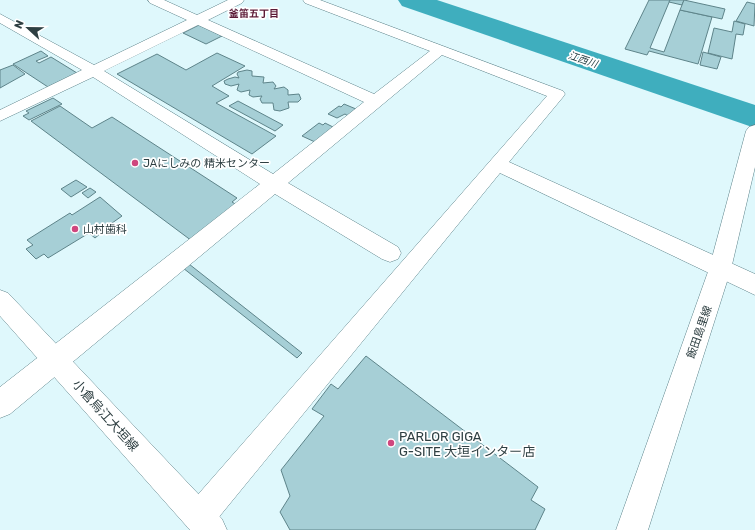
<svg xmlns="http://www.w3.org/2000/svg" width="755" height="530" font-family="Rubik,'Noto Sans JP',sans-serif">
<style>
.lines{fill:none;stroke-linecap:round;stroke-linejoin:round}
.river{fill:#3faebe;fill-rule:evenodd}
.building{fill:#a6cfd6;stroke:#5e848a}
.minor-casing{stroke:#5d838a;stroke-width:1}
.major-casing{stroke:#5d838a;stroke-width:1}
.minor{fill:#fff;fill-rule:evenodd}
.major{fill:#fff;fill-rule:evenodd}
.poi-dot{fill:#cf467e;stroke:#fff;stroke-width:1.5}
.labels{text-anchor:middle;stroke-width:3.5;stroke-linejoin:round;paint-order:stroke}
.far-neighbourhood-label{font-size:10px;font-weight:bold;fill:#5c1a36;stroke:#fff}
.far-water-label{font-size:10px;font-style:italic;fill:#263e42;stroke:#fff}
.poi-label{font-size:11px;fill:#2e3f42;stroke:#fff;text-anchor:start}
.street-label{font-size:11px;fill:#2e3f42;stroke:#fff}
.near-street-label{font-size:13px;fill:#2e3f42;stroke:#fff}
.near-poi-label{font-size:13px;fill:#2e3f42;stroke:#fff;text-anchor:start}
</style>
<rect width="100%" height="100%" fill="#dff8fc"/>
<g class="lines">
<path class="river" d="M398,0H437L755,105V128L402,6Z"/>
</g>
<g class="building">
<path d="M649,0H670L650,48L664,52L680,10L712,17L698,64L649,51L647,55L625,49Z"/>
<path d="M670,0H684L682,5L669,2Z"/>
<path d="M684,0L725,9L722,19L680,10Z"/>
<path d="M747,2L755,4L754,26L736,21Z"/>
<path d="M734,21L745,24L743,35L736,34L732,59L708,53L714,28L732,32Z"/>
<path d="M199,25L222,36L206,44L183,33Z"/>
<path d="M41,51L48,56L36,61L39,63L51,57L77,73L48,87L13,64Z"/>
<path d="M703,52L721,57L717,69L700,65Z"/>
<path d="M217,53L245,66L212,86L229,96L216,103L276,136L252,154L117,74L157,54L186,70Z"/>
<path d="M13,65L25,74L0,88V70Z"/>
<path d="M247,70L252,71V76L264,77L263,83L273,82L276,86L274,89L284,87L288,90V95L299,94L301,99L298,102H288L289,108L280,111L274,110L273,103H262L260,99L262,96L253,97L249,95L250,90L241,92L237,90L239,84L231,86L225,84L224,81L228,79L235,77L239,78L237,74L238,72Z"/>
<path d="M53,98L62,104L29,120L23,116L29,113L26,111Z"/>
<path d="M238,101L283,125L275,131L229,106Z"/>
<path d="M344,104L356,109L348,116L345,114L337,118L328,114L339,106L341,107Z"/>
<path d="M60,106L92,128L112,117L237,198L232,202L237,205L192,241L31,121Z"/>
<path d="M319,123L323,125L325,123L333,127L315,142L302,136Z"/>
<path d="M76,180L87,187L71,197L61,189Z"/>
<path d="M90,188L96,192L88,198L82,193Z"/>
<path d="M100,197L122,216L105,228L106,229L95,238L89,233L48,258L44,254L36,259L26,249L33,245L27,240L70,213L72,215Z"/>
<path d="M189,264L302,353L297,358L183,268Z"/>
<path d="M366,356L538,487L531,500L545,509L535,530H290L280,512L290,496L281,470L324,416L312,409L331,384L338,389Z"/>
</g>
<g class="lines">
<g class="minor-casing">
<path id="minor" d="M148,0H164L197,15L228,0H244L242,3L208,20L374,94L430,51L305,3L303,0H320L563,91L565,94L563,97L509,162L755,274V295L500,173L210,528C203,530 195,530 188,528L183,517L188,506L547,96L442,55L288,183L398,247L401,253L398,259L390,262L382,259L275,194L10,414L0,418V387L260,184L93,77L0,121V110L82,70L0,23V14L94,65L187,20L150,3ZM198,25L364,102L273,174L104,71Z"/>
</g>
<g class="major-casing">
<g id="major">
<path d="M755,125V167L731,269L648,530H616L709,269L746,131L749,127Z"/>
<path d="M0,290L8,293L222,519L227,530H190L0,316Z"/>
</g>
</g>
<use href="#minor" class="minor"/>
<use href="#major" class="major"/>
</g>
<g class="poi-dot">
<circle cx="135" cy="163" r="4"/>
<circle cx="75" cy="229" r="4"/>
<circle cx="391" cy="443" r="4"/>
</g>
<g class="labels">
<g class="far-neighbourhood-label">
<text x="254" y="17">釜笛五丁目</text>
</g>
<g class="far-water-label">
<text transform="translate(583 59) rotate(19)" y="4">江西川</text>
</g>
<g class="poi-label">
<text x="143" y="167">JAにしみの 精米センター</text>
<text x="83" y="233">山村歯科</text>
</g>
<g class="street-label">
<text transform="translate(699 332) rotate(-71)" y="4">飯田島里線</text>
</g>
<g class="near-street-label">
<text transform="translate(106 415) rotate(48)" y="5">小倉烏江大垣線</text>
</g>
<g class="near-poi-label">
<text x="399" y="441">PARLOR GIGA<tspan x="399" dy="15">G-SITE 大垣インター店</tspan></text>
</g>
</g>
<g transform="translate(28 28) rotate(292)" stroke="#ffffff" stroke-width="3" paint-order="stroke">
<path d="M0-3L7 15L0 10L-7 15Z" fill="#2e3f42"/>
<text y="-6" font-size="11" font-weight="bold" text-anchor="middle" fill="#2e3f42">N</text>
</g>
</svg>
